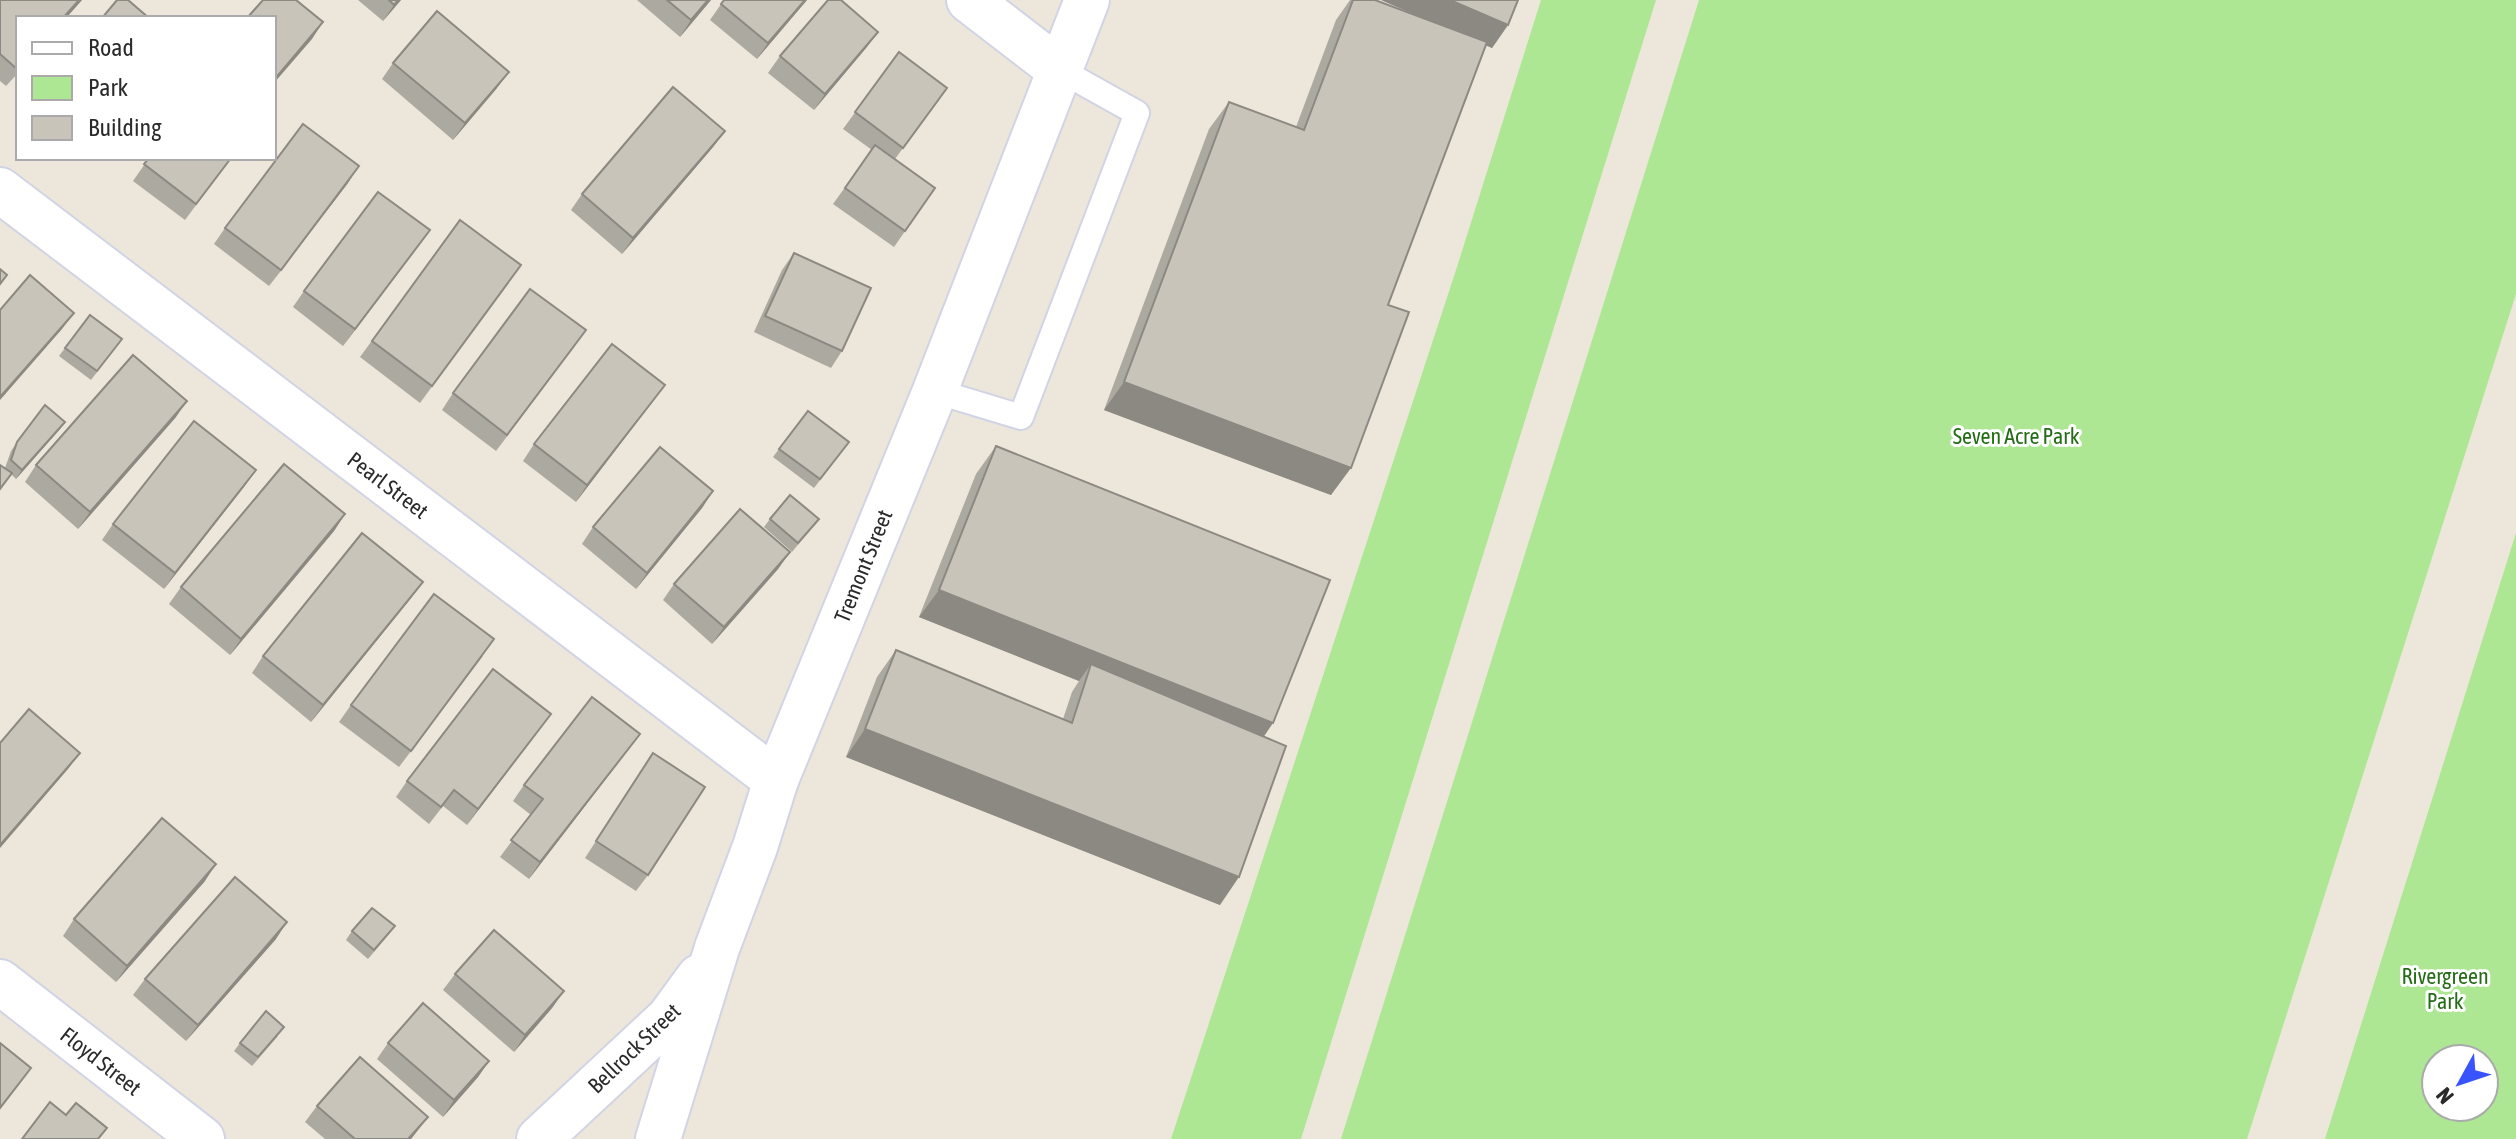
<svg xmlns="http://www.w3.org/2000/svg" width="2516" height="1139" font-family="'Asap Condensed',sans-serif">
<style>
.green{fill:#ade794;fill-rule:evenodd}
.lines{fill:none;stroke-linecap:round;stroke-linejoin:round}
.lane-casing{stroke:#d1d4e4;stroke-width:28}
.street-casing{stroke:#d1d4e4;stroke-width:48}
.secondary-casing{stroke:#d1d4e4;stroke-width:48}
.lane{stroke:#fff;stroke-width:24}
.street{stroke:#fff;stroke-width:44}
.secondary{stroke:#fff;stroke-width:44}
.wall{fill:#aca9a0}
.shaded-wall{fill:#8c8982}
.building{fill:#c8c4ba;stroke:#8c8982;stroke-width:2}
.labels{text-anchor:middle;stroke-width:6;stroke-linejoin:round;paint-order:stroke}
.park-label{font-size:22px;fill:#246c16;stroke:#fff}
.street-label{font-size:22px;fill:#2a2a2a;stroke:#fff}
</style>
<rect width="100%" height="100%" fill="#ede6db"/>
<g class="green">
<path d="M1541,0H1656L1301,1139H1171L1457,267Z"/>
<path d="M1699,0H2516V294L2247,1139H1341Z"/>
<path d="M2516,533V1139H2325ZM2484,1059V1107H2436V1059Z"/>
</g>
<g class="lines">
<g class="lane-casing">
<path id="lane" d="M935,391L1021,417L1137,113L1060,70"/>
</g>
<g class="street-casing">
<g id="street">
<path d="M969,0L1060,70"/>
<path d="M0,190L776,780"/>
<path d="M0,982L202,1139"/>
</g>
</g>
<g class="secondary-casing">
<g id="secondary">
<path d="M539,1139L669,1018L699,977"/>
<path d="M658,1139L717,948L755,847L776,780L935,391L1087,0"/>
</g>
</g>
<use href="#lane" class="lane"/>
<use href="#street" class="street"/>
<use href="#secondary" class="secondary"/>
</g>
<g class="wall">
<path d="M0,0H82L66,18H18V73L6,86L0,81Z"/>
<path d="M358,0H401L383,21Z"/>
<path d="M637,0H711L680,37Z"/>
<path d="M724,0H807L757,59L710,20Z"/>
<path d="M1350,0H1375L1423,18L1381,0L1508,25L1492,48L1486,45L1388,305L1331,495L1104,410L1209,129L1229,102L1296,127L1336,20Z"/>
<path d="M878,32L866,48L814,110L768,73L780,56Z"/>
<path d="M899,52L947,88L895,159L935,188L894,247L833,204L872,150L843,129Z"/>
<path d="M393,63L497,88L453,140L382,79Z"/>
<path d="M725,131L713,147L622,254L571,210L582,194Z"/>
<path d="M149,158H231L185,220L133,181Z"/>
<path d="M348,183L269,286L214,244L225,228Z"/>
<path d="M460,220L521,265L420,403L360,357Z"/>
<path d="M418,246L343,346L293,307L304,291Z"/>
<path d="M794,253L842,351L831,368L754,332L782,270Z"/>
<path d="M90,315L122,339L91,380L59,356Z"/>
<path d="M575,346L496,451L442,410L453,393Z"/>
<path d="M653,401L576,502L523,461L534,444Z"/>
<path d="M176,417L78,529L25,482L36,465Z"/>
<path d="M59,430L16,479L5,468L11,451L17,442Z"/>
<path d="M849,442L814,488L773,457L779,449Z"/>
<path d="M996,446L1264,736L1220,905L846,757L877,677L896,650L1063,719L1072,692L1079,681L919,617L976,474Z"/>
<path d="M256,470L164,589L102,540L113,524Z"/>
<path d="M713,491L702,508L636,589L582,544L593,527Z"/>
<path d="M345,514L334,531L230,655L169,604L181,587Z"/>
<path d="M770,519H819L792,552L764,527Z"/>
<path d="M790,552L778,569L712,644L663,600L674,584Z"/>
<path d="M411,598L311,722L252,673L263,656Z"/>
<path d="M483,656L399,767L339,722L351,705Z"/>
<path d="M539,730L467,825L443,806L429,824L396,797L407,781Z"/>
<path d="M628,750L529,879L500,857L531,815L513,801L524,785Z"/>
<path d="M653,753L648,875L636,891L585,858Z"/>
<path d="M205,881L116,982L63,936L74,919Z"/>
<path d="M352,931L389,934L368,959L346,940Z"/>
<path d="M276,939L186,1041L133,995L145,979Z"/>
<path d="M455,974L564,991L552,1008L514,1052L443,990Z"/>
<path d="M278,1036L252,1066L234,1051L240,1043Z"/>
<path d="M388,1043L489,1061L478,1077L443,1117L377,1059Z"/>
<path d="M317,1106L428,1117L411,1139H325L305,1122Z"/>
</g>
<g class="shaded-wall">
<path d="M79,0H82L66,18H63Z"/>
<path d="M398,0H401L383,21L394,5Z"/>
<path d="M708,0H711L680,37L691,20Z"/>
<path d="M805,0H807L757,59L768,43Z"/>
<path d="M1381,0H1450L1508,25L1492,48Z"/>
<path d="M323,22L312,39L274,83V80Z"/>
<path d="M878,32L866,48L814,110L825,94Z"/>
<path d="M509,72L497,88L453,140L465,123Z"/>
<path d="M725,131L713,147L622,254L633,238Z"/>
<path d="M359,166L348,183L269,286Z"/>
<path d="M430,230L343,346L355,329Z"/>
<path d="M74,313L62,329L0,400V397Z"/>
<path d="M1124,382L1351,468L1331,495L1104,410Z"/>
<path d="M665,385L653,401L576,502L587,485Z"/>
<path d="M187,401L176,417L78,529L90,512Z"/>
<path d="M65,422L59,430L16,479L22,470Z"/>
<path d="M256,470L244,487L164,589L175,573Z"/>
<path d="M713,491L702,508L636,589L647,573Z"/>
<path d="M345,514L334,531L230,655L241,639Z"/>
<path d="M790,552L778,569L712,644L724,627Z"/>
<path d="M423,582L411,598L311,722L323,705Z"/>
<path d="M939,590L1273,723L1254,751L1091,664L1079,681L919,617Z"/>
<path d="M551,714L539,730L467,825L478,809Z"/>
<path d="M865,729L1239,877L1220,905L846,757Z"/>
<path d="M640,734L628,750L529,879L540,862Z"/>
<path d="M80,753L68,769L0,848V845Z"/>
<path d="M216,864L205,881L116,982L127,966Z"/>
<path d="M287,922L276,939L186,1041L198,1025Z"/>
<path d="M564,991L552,1008L514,1052L525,1035Z"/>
<path d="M489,1061L478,1077L443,1117L454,1100Z"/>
<path d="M428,1117L411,1139H408Z"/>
</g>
<g class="building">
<path d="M0,0H79L63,18H18V70L0,54Z"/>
<path d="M117,0H128L149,18H102Z"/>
<path d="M263,0H296L323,22L274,80V18H247Z"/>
<path d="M389,0H398L394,5Z"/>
<path d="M667,0H708L691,20Z"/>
<path d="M724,0H805L768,43L721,4Z"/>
<path d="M828,0H841L878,32L825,94L780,56Z"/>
<path d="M1353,0H1375L1487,42L1388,305L1409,312L1351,468L1124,382L1229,102L1304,130Z"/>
<path d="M1450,0H1518L1508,25Z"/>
<path d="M437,11L509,72L465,123L393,63Z"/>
<path d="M899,52L947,88L903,148L855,112Z"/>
<path d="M673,87L725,131L633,238L582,194Z"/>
<path d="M303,124L359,166L281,270L225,228Z"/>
<path d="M875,145L935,188L905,231L845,188Z"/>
<path d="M149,158H231L196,204L144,164Z"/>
<path d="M378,192L430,230L355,329L304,291Z"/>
<path d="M460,220L521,265L432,386L372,341Z"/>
<path d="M794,253L871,288L842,351L765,316Z"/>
<path d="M0,269L7,275L0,284Z"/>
<path d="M30,275L74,313L0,397V310Z"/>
<path d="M530,289L586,330L507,435L453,393Z"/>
<path d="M90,315L122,339L97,371L65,348Z"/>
<path d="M612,344L665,385L587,485L534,444Z"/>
<path d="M133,355L187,401L90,512L36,465Z"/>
<path d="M45,405L65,422L22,470L11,460L17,442Z"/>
<path d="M808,411L849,442L820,479L779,449Z"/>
<path d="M194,421L256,470L175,573L113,524Z"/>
<path d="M996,446L1330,580L1273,723L939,590Z"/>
<path d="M660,447L713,491L647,573L593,527Z"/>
<path d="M284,464L345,514L241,639L181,587Z"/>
<path d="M0,465L12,473L0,489Z"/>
<path d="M790,495L819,519L798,543L770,519Z"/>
<path d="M740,509L790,552L724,627L674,584Z"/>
<path d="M362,533L423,582L323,705L263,656Z"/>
<path d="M434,594L494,639L411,751L351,705Z"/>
<path d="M896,650L1072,723L1091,664L1286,746L1239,877L865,729Z"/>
<path d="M493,669L551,714L478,809L454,790L441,807L407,781Z"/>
<path d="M592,697L640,734L540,862L511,840L543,799L524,785Z"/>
<path d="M29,709L80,753L0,845V743Z"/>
<path d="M653,753L705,787L648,875L596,841Z"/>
<path d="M162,818L216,864L127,966L74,919Z"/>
<path d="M235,877L287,922L198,1025L145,979Z"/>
<path d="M372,908L395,926L374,950L352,931Z"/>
<path d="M494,930L564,991L525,1035L455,974Z"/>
<path d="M423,1003L489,1061L454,1100L388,1043Z"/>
<path d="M266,1011L284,1027L258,1057L240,1043Z"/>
<path d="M0,1043L31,1068L0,1108Z"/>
<path d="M360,1057L428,1117L408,1139H355L317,1106Z"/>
<path d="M50,1102L66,1115L76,1103L107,1128L98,1139H22Z"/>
</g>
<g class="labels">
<g class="park-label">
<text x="2016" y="444">Seven Acre Park</text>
<text x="2445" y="984">Rivergreen<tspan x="2445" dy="25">Park</tspan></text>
</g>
<g class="street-label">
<text transform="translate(388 485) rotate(37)" y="8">Pearl Street</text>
<text transform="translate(863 566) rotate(-68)" y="8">Tremont Street</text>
<text transform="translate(634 1048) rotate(-44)" y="8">Bellrock Street</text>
<text transform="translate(101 1061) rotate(38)" y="8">Floyd Street</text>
</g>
</g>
<rect x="16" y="16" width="260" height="144" fill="#ffffff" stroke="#aaaaaa" stroke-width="2"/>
<rect x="32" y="42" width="40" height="12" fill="#ffffff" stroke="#aaaaaa" stroke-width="2"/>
<text x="88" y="56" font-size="24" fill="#2a2a2a">Road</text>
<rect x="32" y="76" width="40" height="24" fill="#ade794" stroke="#aaaaaa" stroke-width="2"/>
<text x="88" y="96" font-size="24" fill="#2a2a2a">Park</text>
<rect x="32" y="116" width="40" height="24" fill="#c8c4ba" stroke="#aaaaaa" stroke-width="2"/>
<text x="88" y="136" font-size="24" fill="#2a2a2a">Building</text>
<g transform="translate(2460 1083) rotate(230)"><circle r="38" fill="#ffffff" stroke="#aaaaaa" stroke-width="2"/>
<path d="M0-6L14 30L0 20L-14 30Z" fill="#3754ff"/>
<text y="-12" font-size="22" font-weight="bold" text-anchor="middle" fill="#2a2a2a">N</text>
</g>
</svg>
